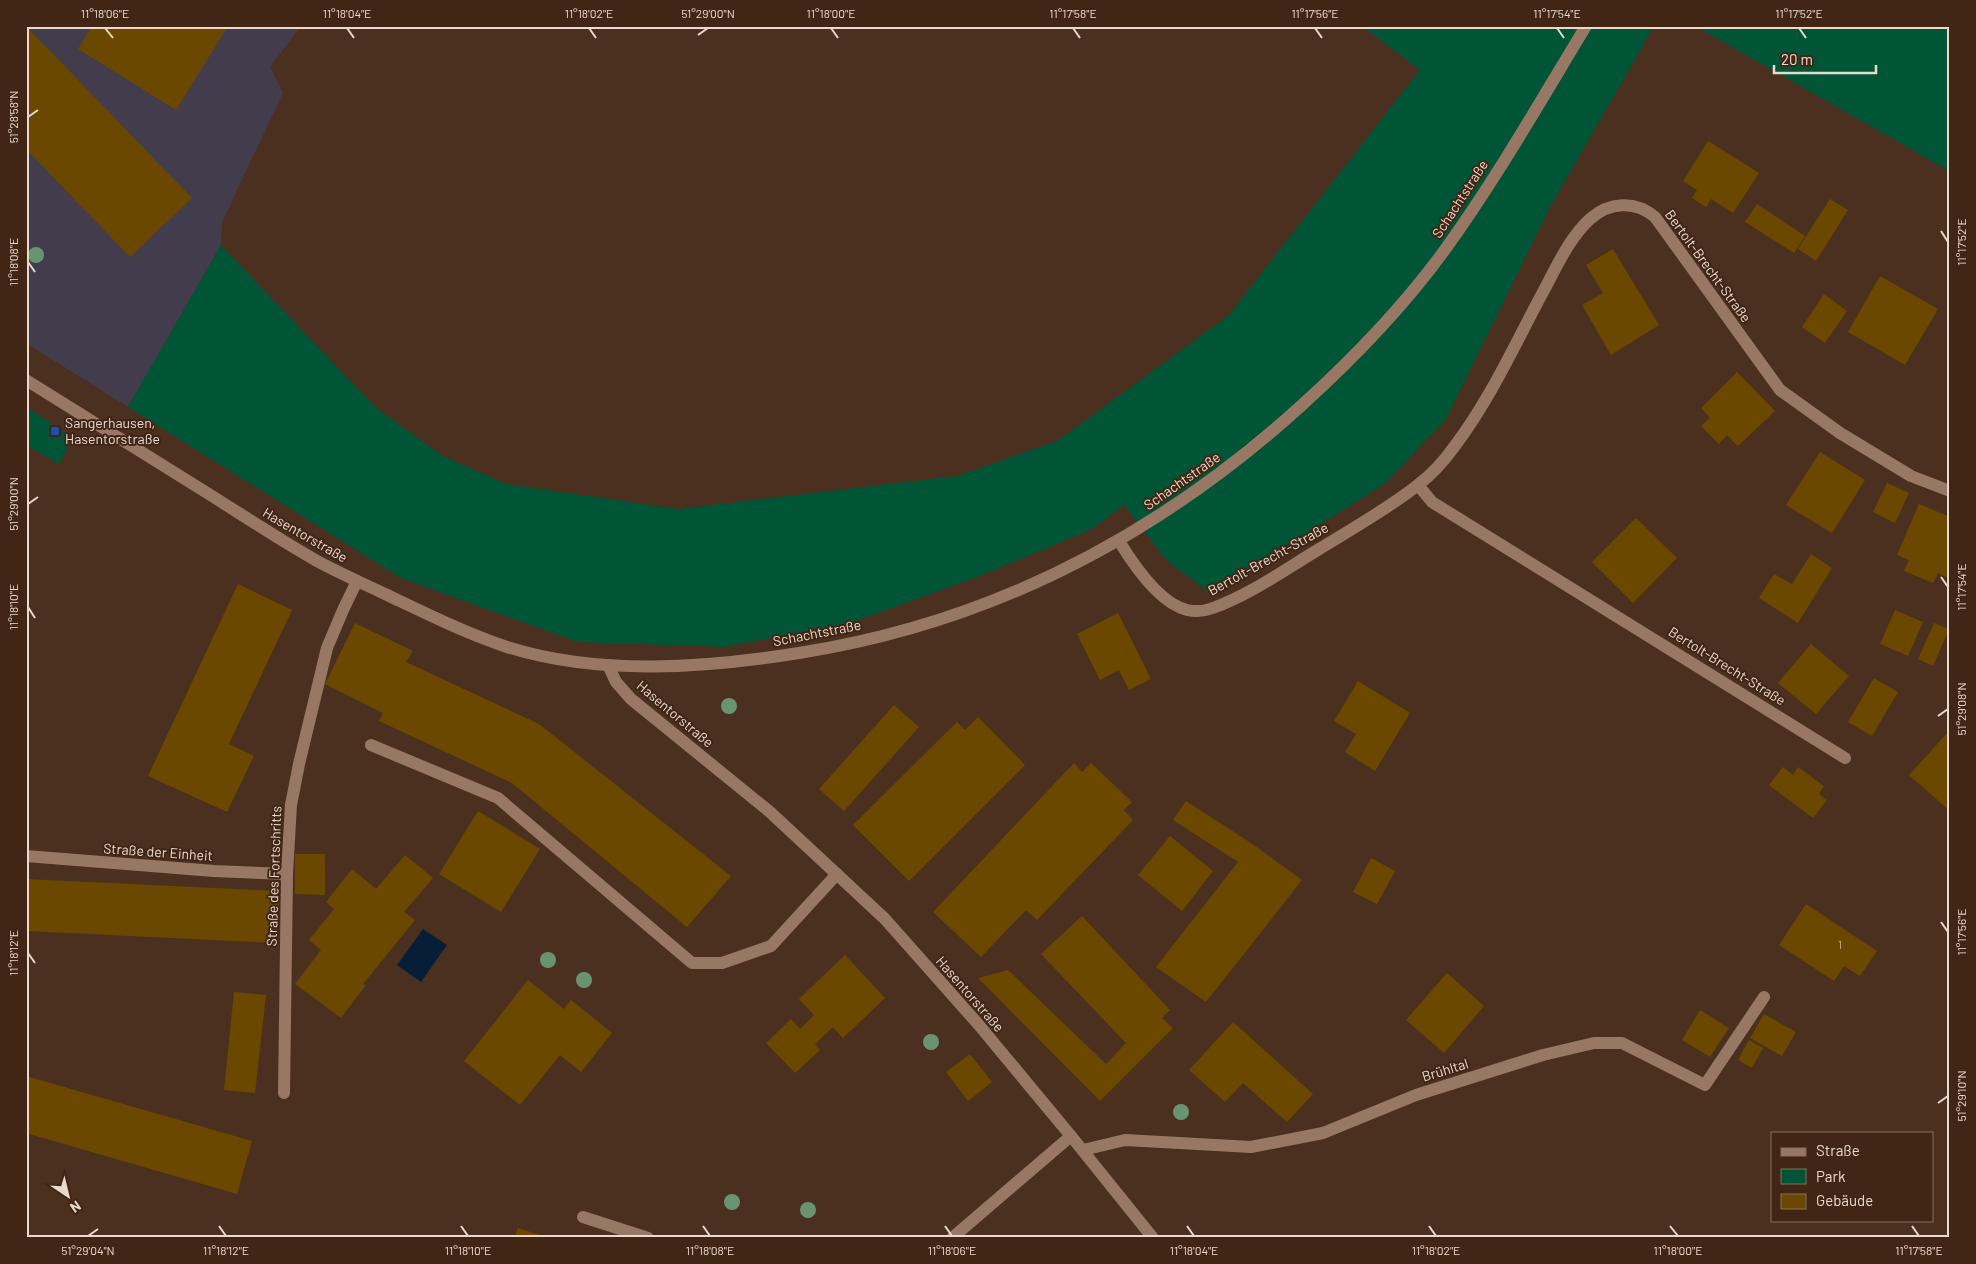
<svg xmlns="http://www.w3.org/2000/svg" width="1976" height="1264" font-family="Barlow,sans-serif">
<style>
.commercial{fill:#433c4d}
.green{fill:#005536}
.water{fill:#061f36}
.building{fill:#6a4800}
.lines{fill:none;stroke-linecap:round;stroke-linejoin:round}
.lane{stroke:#987864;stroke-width:12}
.street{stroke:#987864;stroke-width:12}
.tree{fill:#699472}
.ticks{fill:none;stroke:#ebd9ce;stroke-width:2}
.transit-dot{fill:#1a4fb4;stroke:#412615;stroke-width:2}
.labels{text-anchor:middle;stroke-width:4;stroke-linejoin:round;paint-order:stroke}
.number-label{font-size:11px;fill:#cbb59a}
.street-label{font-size:14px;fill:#ebd9ce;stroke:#412615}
.poi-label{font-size:14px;fill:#ebd9ce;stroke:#412615;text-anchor:start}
.neatline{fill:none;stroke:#ebd9ce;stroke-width:2}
.ticks-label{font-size:12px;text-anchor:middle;fill:#ebd9ce}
</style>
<rect width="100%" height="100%" fill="#4c301f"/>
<path class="commercial" d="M26,26H301L270,67L283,93L222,222L221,245L128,407L26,343Z"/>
<g class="green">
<path d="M1362,26H1654L1550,207L1446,419L1386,483L1286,546L1207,591L1166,560L1124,505L1092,529L985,574L853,622L724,647L578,642L401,578L128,407L221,245L374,406L441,455L506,484L677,509L957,476L1057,441L1228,316L1420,70Z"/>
<path d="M1695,26H1950V171L1944,168Z"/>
<path d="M26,407L73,437L59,464L26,445Z"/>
</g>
<path class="water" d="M423,929L447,945L421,982L397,965Z"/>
<g class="building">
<path d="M26,26L192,198L130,257L26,149Z"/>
<path d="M92,26H228L176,110L78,49Z"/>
<path d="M1708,141L1759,173L1733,213L1711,199L1706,207L1692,198L1697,190L1683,181Z"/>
<path d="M1830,199L1848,210L1816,261L1798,249Z"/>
<path d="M1757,204L1805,236L1794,253L1745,222Z"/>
<path d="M1613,249L1659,325L1611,355L1582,305L1603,293L1586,265Z"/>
<path d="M1880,276L1938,309L1905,365L1848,332Z"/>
<path d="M1824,294L1847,311L1825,343L1802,327Z"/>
<path d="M1737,372L1775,411L1738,446L1727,435L1719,444L1701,426L1710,418L1701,408Z"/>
<path d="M1820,452L1865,480L1832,533L1786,505Z"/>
<path d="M1887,483L1909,493L1895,523L1873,512Z"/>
<path d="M1919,504L1950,517V574L1948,578L1938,573L1933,583L1904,571L1909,560L1897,555Z"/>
<path d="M1636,518L1677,558L1633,603L1592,562Z"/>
<path d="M1811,554L1832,568L1798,623L1759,598L1774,574L1792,584Z"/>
<path d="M238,584L292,610L229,744L254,756L227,812L148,776Z"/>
<path d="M1895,610L1923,622L1908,656L1880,644Z"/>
<path d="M1118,613L1151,679L1129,690L1119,670L1100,680L1077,634Z"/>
<path d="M355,623L413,651L406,662L539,724L731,876L687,927L512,783L379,721L383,713L325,684Z"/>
<path d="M1934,623L1949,629L1933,666L1918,659Z"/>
<path d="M1811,644L1849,676L1816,714L1778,683Z"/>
<path d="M1874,678L1898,692L1872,736L1848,722Z"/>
<path d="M1358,681L1410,713L1375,771L1345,752L1356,734L1334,721Z"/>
<path d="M894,705L919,727L844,811L819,789Z"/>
<path d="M978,717L1025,765L909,881L853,825L957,722L965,730Z"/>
<path d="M1950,730V811L1909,775Z"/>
<path d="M1074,763L1082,772L1091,763L1132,802L1124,810L1133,820L1037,920L1026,910L981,957L933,912Z"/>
<path d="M1783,767L1793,775L1798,767L1824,786L1819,794L1827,800L1813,818L1769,785Z"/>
<path d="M1186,801L1251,843L1302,880L1206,1002L1156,967L1238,862L1173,820Z"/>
<path d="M478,811L540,849L501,912L439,874Z"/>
<path d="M1170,836L1213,871L1182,911L1138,875Z"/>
<path d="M295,854H325V895L295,894Z"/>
<path d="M405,855L433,878L404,912L415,920L363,984L366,985L341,1018L295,984L321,950L309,940L334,909L326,902L352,869L376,889Z"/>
<path d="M1371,858L1395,871L1377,904L1353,892Z"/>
<path d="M26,879L279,891L277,943L26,931Z"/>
<path d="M1806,904L1877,951L1860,976L1844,966L1834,981L1779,945Z"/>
<path d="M1082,916L1170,1010L1162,1018L1173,1028L1100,1101L978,978L1008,970L1106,1064L1126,1043L1041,954Z"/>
<path d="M845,955L885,998L843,1038L833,1027L815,1044L820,1050L795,1073L766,1043L791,1019L800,1029L814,1015L799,999Z"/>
<path d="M1447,973L1484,1006L1444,1053L1406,1020Z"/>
<path d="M528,980L564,1009L571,1000L612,1033L581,1072L560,1055L520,1105L464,1061Z"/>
<path d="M234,992L266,995L255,1093L224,1090Z"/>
<path d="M1700,1010L1729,1028L1710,1057L1682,1040Z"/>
<path d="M1764,1014L1796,1032L1782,1056L1750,1038Z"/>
<path d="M1233,1022L1313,1094L1287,1122L1243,1083L1225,1102L1189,1070Z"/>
<path d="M1749,1040L1763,1048L1752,1068L1738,1060Z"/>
<path d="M970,1054L992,1082L968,1101L946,1072Z"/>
<path d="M26,1076L252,1141L237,1194L26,1133Z"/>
<path d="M518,1228L546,1237V1238H514Z"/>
</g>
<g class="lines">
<g class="lane">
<path d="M371,745L498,798L692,963H722L771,946L837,874"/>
<path d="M1083,1150L1125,1140L1251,1147L1323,1133L1416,1095L1543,1055L1594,1043H1622L1705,1085L1764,997"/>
</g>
<g class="street">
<path d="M26,380C85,417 144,454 204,491C241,514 278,539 317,561C339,573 362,583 385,594C425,613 465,633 507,647C599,676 705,668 799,653C991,623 1159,535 1302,405C1354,358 1403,307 1444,251C1496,179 1540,102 1586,26"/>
<path d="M1418,485L1432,502L1845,758"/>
<path d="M1119,541C1133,564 1159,603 1187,610C1196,612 1205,611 1213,608C1249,595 1283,571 1316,551C1350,530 1386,510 1418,485C1431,475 1444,461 1454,447C1490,400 1515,344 1543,292C1556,268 1569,238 1590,219C1609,202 1635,200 1655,217L1780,390L1840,433L1911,476L1950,491"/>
<path d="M608,665L616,682L631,699L770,812L885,919L978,1024L1071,1136L1153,1238"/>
<path d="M26,856L214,871L287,874"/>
<path d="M284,1093L287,874L291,805L299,764L327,648L343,610L357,581"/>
<path d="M583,1217L648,1238"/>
<path d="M952,1238L1071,1136"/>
</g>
</g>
<g class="tree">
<circle cx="36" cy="255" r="8"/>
<circle cx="729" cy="706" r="8"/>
<circle cx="548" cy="960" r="8"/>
<circle cx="584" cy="980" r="8"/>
<circle cx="931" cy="1042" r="8"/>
<circle cx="1181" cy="1112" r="8"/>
<circle cx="732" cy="1202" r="8"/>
<circle cx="808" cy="1210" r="8"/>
</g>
<path class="ticks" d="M105,28L113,38M347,28L354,38M589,28L596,38M831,28L838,38M1073,28L1080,38M1315,28L1322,38M1557,28L1564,38M1799,28L1806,38M698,35L708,28M28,117L38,110M1941,231L1948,242M28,262L35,272M28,504L38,497M1941,577L1948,587M28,607L35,618M1938,716L1948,709M1941,922L1948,932M28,953L35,963M1938,1103L1948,1096M219,1226L226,1236M461,1226L468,1236M703,1226L710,1236M945,1226L952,1236M1187,1226L1194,1236M1429,1226L1436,1236M1670,1226L1678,1236M1912,1226L1919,1236M88,1236L98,1229"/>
<rect class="transit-dot" x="50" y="426" width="10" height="10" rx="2.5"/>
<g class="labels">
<g class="number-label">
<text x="1840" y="949">1</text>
</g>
<g class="street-label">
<text transform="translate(1460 199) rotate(-57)" y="5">Schachtstraße</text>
<text transform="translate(1708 266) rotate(54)" y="5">Bertolt-Brecht-Straße</text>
<text transform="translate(1182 481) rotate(-35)" y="5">Schachtstraße</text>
<text transform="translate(305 535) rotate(30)" y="5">Hasentorstraße</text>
<text transform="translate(1268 559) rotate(-29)" y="5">Bertolt-Brecht-Straße</text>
<text transform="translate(817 633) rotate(-11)" y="5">Schachtstraße</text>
<text transform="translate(1727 666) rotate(32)" y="5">Bertolt-Brecht-Straße</text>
<text transform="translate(675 714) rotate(40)" y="5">Hasentorstraße</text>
<text transform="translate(158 852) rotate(4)" y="5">Straße der Einheit</text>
<text transform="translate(274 876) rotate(-88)" y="5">Straße des Fortschritts</text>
<text transform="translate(970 994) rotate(49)" y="5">Hasentorstraße</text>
<text transform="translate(1445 1070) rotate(-17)" y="5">Brühltal</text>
</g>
<g class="poi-label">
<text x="65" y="428">Sangerhausen,<tspan x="65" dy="16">Hasentorstraße</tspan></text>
</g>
</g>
<rect width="1976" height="1264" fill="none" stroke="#412615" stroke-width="55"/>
<rect x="1771" y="1132" width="162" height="90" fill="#412615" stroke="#856e5f"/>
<rect x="1781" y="1148" width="25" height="8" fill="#987864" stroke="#856e5f"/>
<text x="1816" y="1156" font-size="15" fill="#ebd9ce">Straße</text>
<rect x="1781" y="1169" width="25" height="15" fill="#005536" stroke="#856e5f"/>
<text x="1816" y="1182" font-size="15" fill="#ebd9ce">Park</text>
<rect x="1781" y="1194" width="25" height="15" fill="#6a4800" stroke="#856e5f"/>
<text x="1816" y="1206" font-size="15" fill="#ebd9ce">Gebäude</text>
<g transform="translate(68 1196) rotate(145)" stroke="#412615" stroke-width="4" paint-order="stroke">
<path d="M0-4L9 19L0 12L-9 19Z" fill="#ebd9ce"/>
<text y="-8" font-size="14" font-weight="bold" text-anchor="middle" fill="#ebd9ce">N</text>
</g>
<path d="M1774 65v8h102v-8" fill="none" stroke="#ebd9ce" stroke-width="2.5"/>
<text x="1781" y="65" font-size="15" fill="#ebd9ce" stroke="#412615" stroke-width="4" paint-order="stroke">20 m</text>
<rect x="28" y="28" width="1920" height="1208" class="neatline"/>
<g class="ticks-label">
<text x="105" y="18">11°18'06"E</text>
<text x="347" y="18">11°18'04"E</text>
<text x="589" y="18">11°18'02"E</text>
<text x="708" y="18">51°29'00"N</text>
<text x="831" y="18">11°18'00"E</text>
<text x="1073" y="18">11°17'58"E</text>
<text x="1315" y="18">11°17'56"E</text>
<text x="1557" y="18">11°17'54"E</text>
<text x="1799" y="18">11°17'52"E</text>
<text transform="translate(14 117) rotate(-90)" y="4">51°28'58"N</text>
<text transform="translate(1962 242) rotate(-90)" y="4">11°17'52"E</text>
<text transform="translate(14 262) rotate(-90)" y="4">11°18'08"E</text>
<text transform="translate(14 504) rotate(-90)" y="4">51°29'00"N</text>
<text transform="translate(1962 587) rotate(-90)" y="4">11°17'54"E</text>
<text transform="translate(14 607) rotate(-90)" y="4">11°18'10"E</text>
<text transform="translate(1962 709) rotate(-90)" y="4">51°29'08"N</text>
<text transform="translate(1962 932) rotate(-90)" y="4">11°17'56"E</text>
<text transform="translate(14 953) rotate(-90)" y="4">11°18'12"E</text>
<text transform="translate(1962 1096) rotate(-90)" y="4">51°29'10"N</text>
<text x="88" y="1255">51°29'04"N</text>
<text x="226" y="1255">11°18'12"E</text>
<text x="468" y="1255">11°18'10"E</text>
<text x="710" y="1255">11°18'08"E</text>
<text x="952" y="1255">11°18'06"E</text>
<text x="1194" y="1255">11°18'04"E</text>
<text x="1436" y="1255">11°18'02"E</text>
<text x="1678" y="1255">11°18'00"E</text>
<text x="1919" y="1255">11°17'58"E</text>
</g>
</svg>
